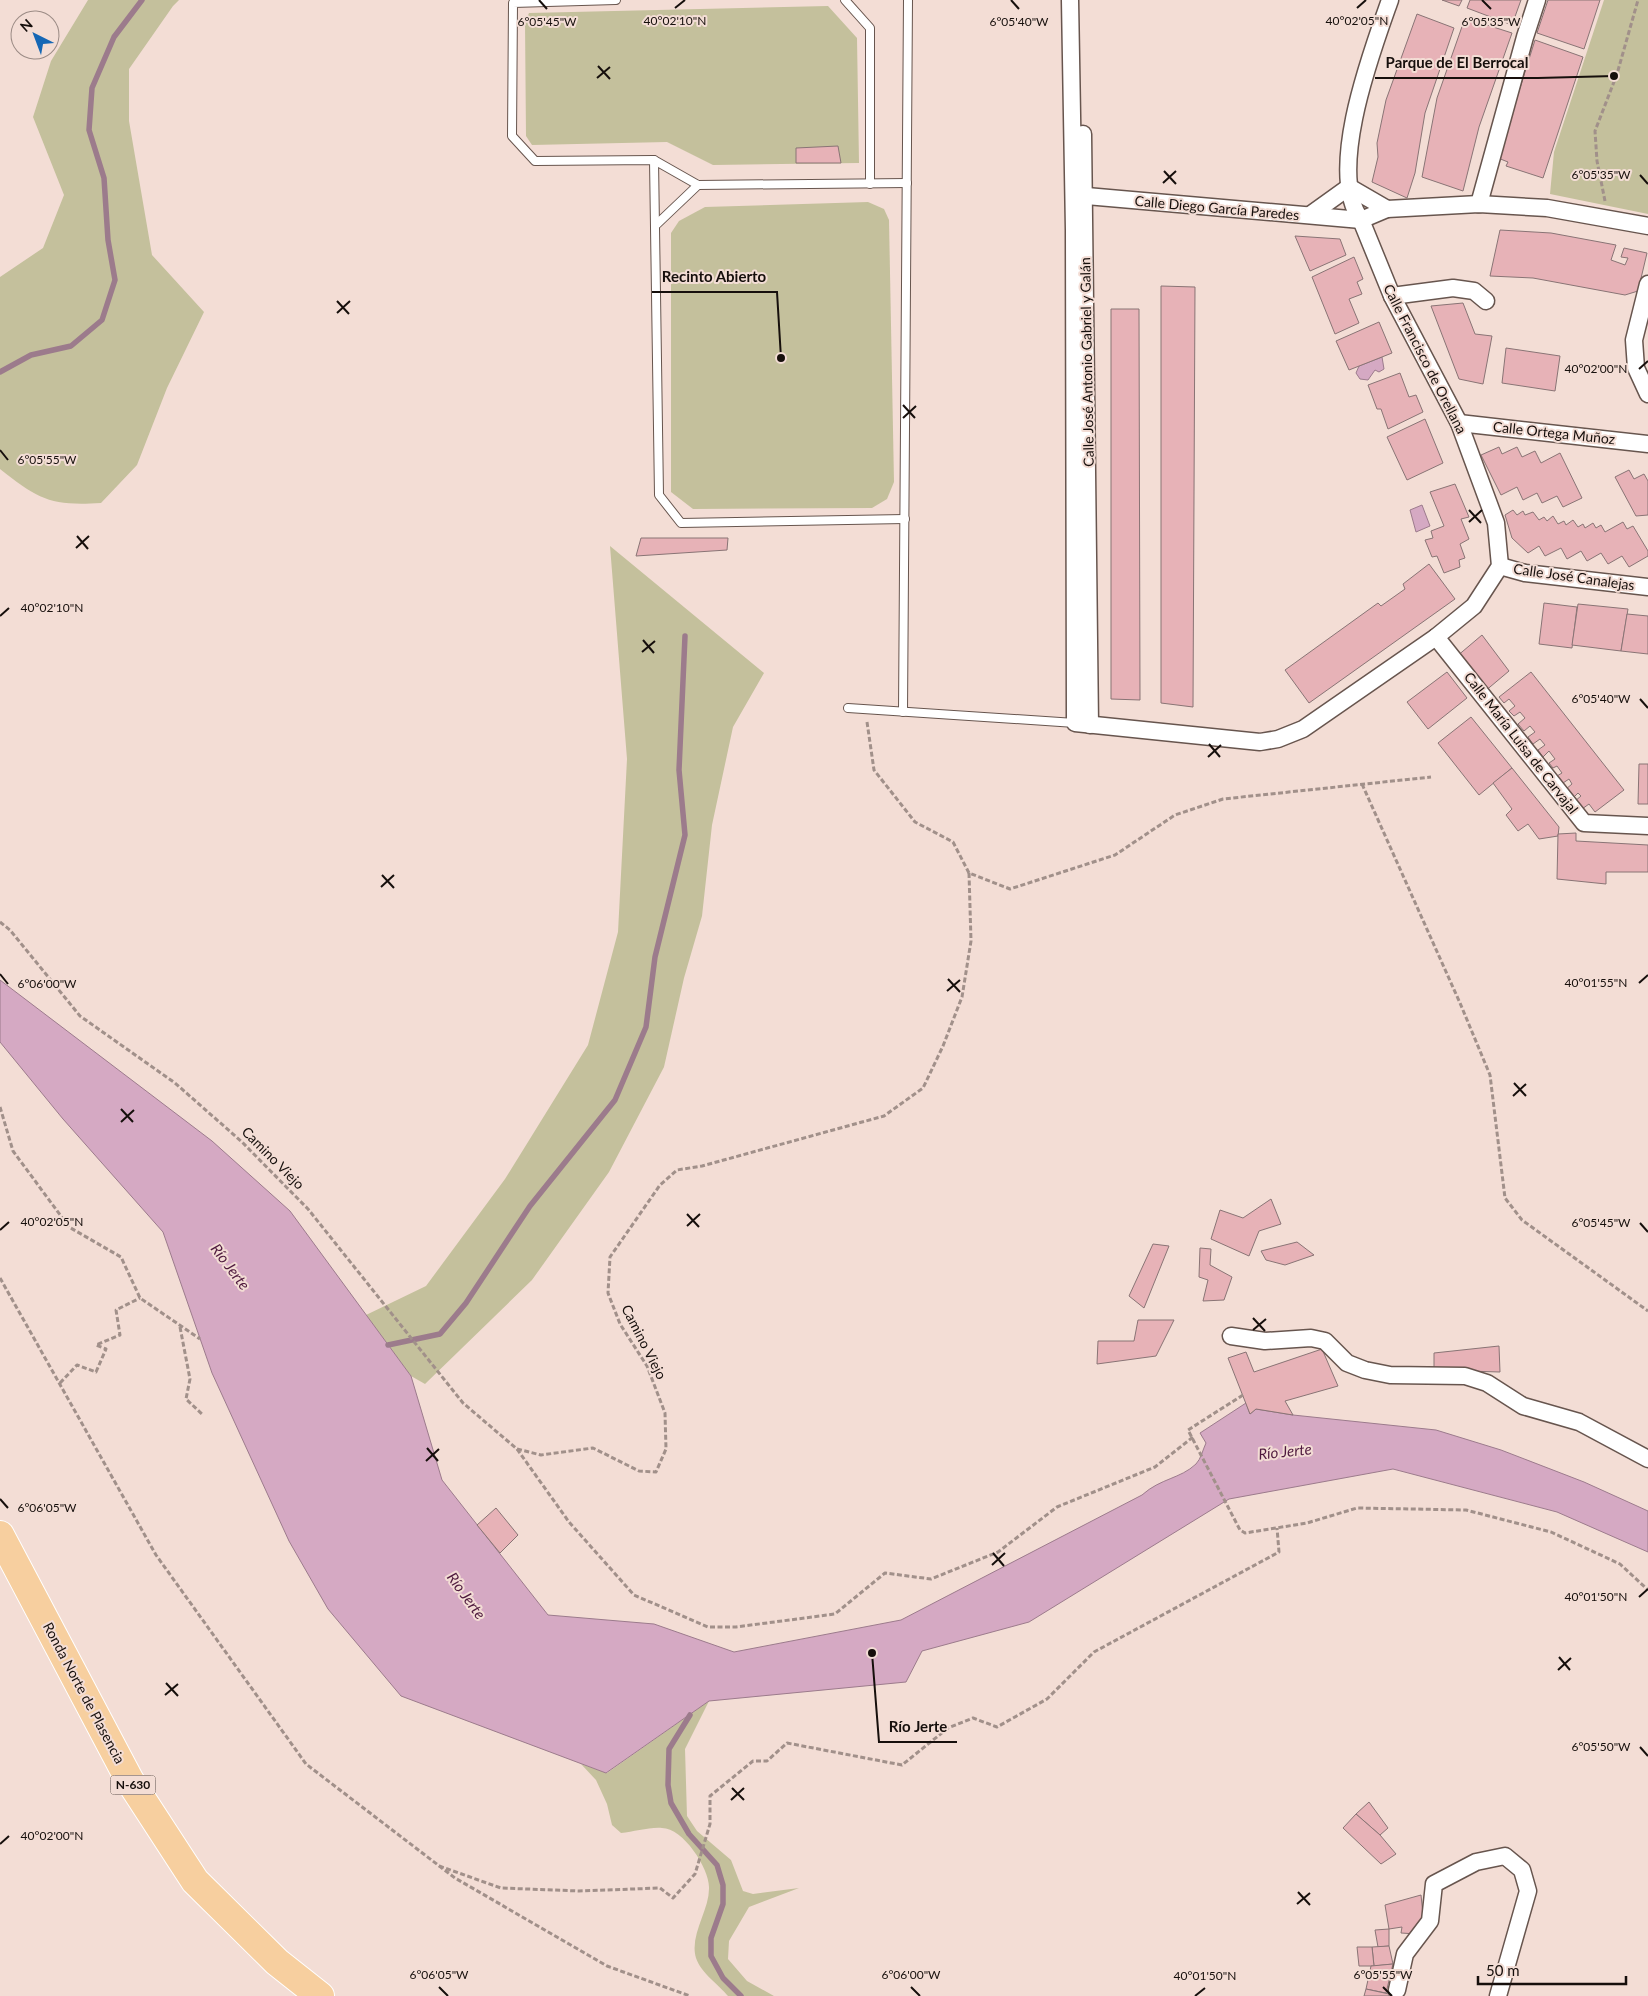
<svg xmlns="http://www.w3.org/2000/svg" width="1648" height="1996" font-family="Lato,sans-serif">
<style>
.green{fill:#c4c09c}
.water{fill:#d5a9c3;stroke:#9c7b8c}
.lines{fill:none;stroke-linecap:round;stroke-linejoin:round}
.stream{stroke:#9c7b8c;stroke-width:5.5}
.building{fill:#e7b2b7;stroke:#897475}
.lane-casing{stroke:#67554e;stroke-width:10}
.street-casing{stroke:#67554e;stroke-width:19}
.highway-casing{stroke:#fff;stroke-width:30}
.path{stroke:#a1908a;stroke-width:3;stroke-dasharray:5 2.5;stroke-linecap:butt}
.lane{stroke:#fff;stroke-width:8}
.street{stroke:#fff;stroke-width:16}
.highway{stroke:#f7cf9f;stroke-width:28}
.ticks{fill:none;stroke:#160f0c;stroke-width:2}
.labels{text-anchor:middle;stroke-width:4;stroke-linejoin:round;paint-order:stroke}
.shield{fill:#f3ddd5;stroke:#584d48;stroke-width:1}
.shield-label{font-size:12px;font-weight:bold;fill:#160f0c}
.street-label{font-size:14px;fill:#160f0c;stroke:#f3ddd5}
.water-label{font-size:15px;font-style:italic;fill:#4f1a3e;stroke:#f3ddd5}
.ticks-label{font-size:12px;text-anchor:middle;fill:#160f0c;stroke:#f3ddd5;stroke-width:4;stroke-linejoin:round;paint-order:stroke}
.leader{fill:none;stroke:#160f0c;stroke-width:2}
.callout-dot{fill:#160f0c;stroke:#f3ddd5;stroke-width:2}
.callout-label{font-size:15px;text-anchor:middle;font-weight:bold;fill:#160f0c;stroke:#f3ddd5;stroke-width:4;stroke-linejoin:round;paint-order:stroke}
</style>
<rect width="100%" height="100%" fill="#f3ddd5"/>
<g class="green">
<path d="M88,0H179L173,6L129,69V121L152,255L204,312L167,388L137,465L101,503C51,506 39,500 0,469V277L43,248L64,195L33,117L51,61Z"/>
<path d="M1604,0H1648V214L1550,194L1554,152Z"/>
<path d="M828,6L857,38L859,163L713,165L667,142L532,145L526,136L525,23L529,13Z"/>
<path d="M868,202L884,209L889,220L894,482L887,499L872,508L693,509L671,492V233L679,221L705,207Z"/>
<path d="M610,546L764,673L733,727L712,825L702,916L684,978L664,1067L609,1172L532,1280L425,1384L411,1376L366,1315L426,1286L505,1179L588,1045L618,932L627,759Z"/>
<path d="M709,1701L685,1749L687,1816L697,1831L731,1860L743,1891L753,1894L799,1888L749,1907L729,1941L728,1959L747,1981L774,1996H728C719,1985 701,1973 696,1958C689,1935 710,1910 709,1887C709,1868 683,1828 662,1828C649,1827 634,1832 621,1833L612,1825L607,1804L596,1780L581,1764L607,1773Z"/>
</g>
<g class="water">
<path d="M1382,357L1384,369L1379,372L1375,370L1368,380L1360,379L1356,373L1359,366Z"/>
<path d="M1422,505L1430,526L1416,532L1410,510Z"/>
<path d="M0,980L212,1141L290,1211L411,1376L442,1480L548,1615L654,1624L734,1652L901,1620L1142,1495C1161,1478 1180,1479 1196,1464C1201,1459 1203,1449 1206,1443L1200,1433L1246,1403L1250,1414L1256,1409L1293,1415L1436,1430L1501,1450L1584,1482L1648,1511V1552L1557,1512L1393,1469L1229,1499L1029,1622L922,1651L906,1682L709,1701L606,1773L401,1696L328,1609L289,1541L212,1373L163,1232L63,1119L0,1042Z"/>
</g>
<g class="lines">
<g class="stream">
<path d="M0,372L31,355L71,346L102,320L115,280L108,240L104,178L89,130L92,88L114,37L142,0"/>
<path d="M388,1345L440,1334L466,1303L530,1206L615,1100L646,1027L655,957L685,835L679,770L685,636"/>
<path d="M690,1715L669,1749L668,1785L671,1803L689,1834L717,1865L723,1885V1904L711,1938V1956L723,1978L741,1996"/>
</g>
</g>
<g class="building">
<path d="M1442,0H1462L1459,6Z"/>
<path d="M1470,0H1521L1512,25L1467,8Z"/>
<path d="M1548,0H1600L1584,49L1537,33Z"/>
<path d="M1417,14L1454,28L1425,113L1415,173L1407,198L1372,182L1378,157L1377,143L1386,100Z"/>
<path d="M1465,18L1512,33L1479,127L1463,191L1422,177L1437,98Z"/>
<path d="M1535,40L1583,57L1543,178L1506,166L1508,162L1498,158Z"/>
<path d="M838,146L841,163H796V148Z"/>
<path d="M1500,230L1551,233L1616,245L1611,260L1625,265L1628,258L1621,257L1624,248L1647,253L1638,291L1625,295L1533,278L1490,276Z"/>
<path d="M1295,236L1340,239L1346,255L1310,271Z"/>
<path d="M1354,257L1363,279L1357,282L1362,294L1349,299L1359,323L1335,334L1312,277Z"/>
<path d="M1161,286L1195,287L1193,707L1161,703Z"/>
<path d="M1463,303L1475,334L1492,336L1483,384L1459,379L1431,306Z"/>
<path d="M1111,309H1139L1140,700L1111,699Z"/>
<path d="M1379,322L1392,353L1349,370L1336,341Z"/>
<path d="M1506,348L1560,356L1555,391L1502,383Z"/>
<path d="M1400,373L1409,397L1416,395L1423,412L1388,429L1381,409H1377L1368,385Z"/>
<path d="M1425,419L1443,463L1407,480L1387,437Z"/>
<path d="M1499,447L1502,454L1517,447L1522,457L1535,451L1541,463L1560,453L1582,498L1563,507L1557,496L1542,503L1537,493L1523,500L1517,487L1501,495L1481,455Z"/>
<path d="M1629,470L1634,479L1644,474L1648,481V515L1636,516L1615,477Z"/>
<path d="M1455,484L1469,517L1461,519L1469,539L1460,544L1465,558L1459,560L1460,567L1444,573L1437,556L1432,557L1425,540L1433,538L1431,531L1444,526L1430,492Z"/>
<path d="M1513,510L1517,515L1523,511L1525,515L1533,512L1539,520L1544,517L1547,521L1553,516L1558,524L1564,521L1566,525L1573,520L1578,527L1583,524L1585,528L1593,523L1596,528L1601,525L1605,532L1623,522L1627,529L1633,526L1648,551V556L1629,567L1622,556L1608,564L1601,553L1587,561L1581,551L1567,559L1561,548L1545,556L1539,546L1528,553L1512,538L1505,515Z"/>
<path d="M641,538H728L727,550L636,556Z"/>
<path d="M1429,564L1455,599L1309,703L1285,670L1378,603L1381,606L1405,589L1403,584Z"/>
<path d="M1544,603L1577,607L1572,648L1539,644Z"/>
<path d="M1578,604L1628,609L1621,651L1572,645Z"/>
<path d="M1627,614L1648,616V654L1621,651Z"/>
<path d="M1482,635L1509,671L1484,692L1456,657Z"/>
<path d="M1447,672L1467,698L1428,729L1407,702Z"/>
<path d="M1531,672L1624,790L1595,812L1589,804L1582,809L1575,801L1581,796L1578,793L1573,798L1566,789L1572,784L1569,779L1563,783L1557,776L1562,773L1557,766L1553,768L1549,763L1555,759L1549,751L1543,757L1538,750L1545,745L1540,739L1533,744L1528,737L1535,732L1530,726L1524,731L1518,724L1525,718L1520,712L1514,716L1509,711L1515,706L1509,699L1504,703L1499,697Z"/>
<path d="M1471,717L1512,768L1479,795L1438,743Z"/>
<path d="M1639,764H1648V804H1638Z"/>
<path d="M1512,768L1559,827L1558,836L1539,839L1528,824L1518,831L1506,815L1512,809L1493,783Z"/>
<path d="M1576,833V841L1648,845V872H1606V884L1557,879L1558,834Z"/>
<path d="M1271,1199L1281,1224L1259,1231L1249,1256L1211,1239L1220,1210L1243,1218Z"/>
<path d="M1297,1242L1314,1255L1285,1265L1266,1260L1261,1251Z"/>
<path d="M1153,1244L1169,1246L1144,1308L1129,1296Z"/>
<path d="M1200,1248L1211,1249L1210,1265L1232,1277L1224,1300L1203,1301L1208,1280L1199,1277Z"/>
<path d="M1138,1320H1174L1156,1356L1097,1364L1098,1341H1134Z"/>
<path d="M1499,1346L1500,1372L1434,1370V1353Z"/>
<path d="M1322,1349L1338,1386L1285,1401L1293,1415L1256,1409L1250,1414L1228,1358L1246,1352L1254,1372Z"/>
<path d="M496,1508L518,1535L500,1553L477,1525Z"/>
<path d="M1369,1802L1388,1828L1380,1835L1356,1814Z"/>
<path d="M1356,1814L1380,1835L1396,1854L1381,1864L1343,1828Z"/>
<path d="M1421,1895L1424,1924L1417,1934L1401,1933L1402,1927L1389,1929L1385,1905Z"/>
<path d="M1389,1929V1946L1378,1947L1375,1930Z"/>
<path d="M1389,1946L1393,1964L1374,1966L1372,1947Z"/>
<path d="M1357,1947H1372L1374,1966H1359Z"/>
<path d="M1393,1964L1386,1993L1366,1989L1371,1966Z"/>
<path d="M1366,1989L1389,1994V1996H1364Z"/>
</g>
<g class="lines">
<g class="lane-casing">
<g id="lane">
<path d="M616,0L513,3L512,136L535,161L654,160L698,185L907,183"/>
<path d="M845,0L870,28V184"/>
<path d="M654,160L659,495L681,523L905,519"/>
<path d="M657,224L698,185"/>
<path d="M848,708L1075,723"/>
<path d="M903,712L908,0"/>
</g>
</g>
<g class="street-casing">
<g id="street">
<path d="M1070,0L1074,230L1075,723L1260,742L1278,739L1303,729L1436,637L1474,606L1500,566L1496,523L1459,423L1392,296L1361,220C1326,172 1372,51 1390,0"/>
<path d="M1083,134L1090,725"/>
<path d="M1075,195L1361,220L1387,209L1479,204L1547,208L1648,226"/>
<path d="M1479,204L1525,37L1537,0"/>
<path d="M1310,215L1349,187L1387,209"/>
<path d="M1648,284L1634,340L1636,368L1648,394"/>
<path d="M1392,296L1453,288L1474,291L1486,301"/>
<path d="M1459,423L1648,444"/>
<path d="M1500,566L1525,573L1648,587"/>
<path d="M1436,637L1584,823L1648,826"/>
<path d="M1231,1336L1265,1341L1311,1338L1325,1341L1347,1363L1365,1370L1390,1375L1465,1376L1487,1383L1523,1406L1579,1422L1648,1459"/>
<path d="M1397,1990L1405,1954L1430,1921L1434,1884L1476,1862L1505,1856L1522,1870L1528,1891L1498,1996"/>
</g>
</g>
<g class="highway-casing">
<path id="highway" d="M0,1535L130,1781L195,1881L277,1962L320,1996"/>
</g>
<g class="path">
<path d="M1605,201L1597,161L1595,131L1617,74L1638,0"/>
<path d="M867,722L874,770L915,822L953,842L969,873L1010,889L1115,855L1175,815L1223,799L1431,777"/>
<path d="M1362,784L1460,1003L1490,1075L1505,1198L1522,1220L1648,1311"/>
<path d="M0,922L10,930L80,1016L175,1083L242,1142L308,1209L463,1403L517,1449L541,1455L593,1448L639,1471L656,1472L666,1449L665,1413L647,1366L620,1324L608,1293L610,1257L660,1185L677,1170L702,1166L884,1116L923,1088L943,1046L962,997L971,941L969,873"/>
<path d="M0,1107L13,1151L69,1227L121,1257L140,1298L200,1339"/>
<path d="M0,1278L156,1555L306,1764L455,1878L607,1966L690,1996"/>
<path d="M180,1327L190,1379L186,1399L203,1415"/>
<path d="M60,1383L77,1365L96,1372L106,1349L96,1345L120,1335L116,1310L140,1298"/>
<path d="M1243,1395L1188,1430L1240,1530L1245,1533L1307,1523L1357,1508L1466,1510L1551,1532L1620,1564L1648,1590"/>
<path d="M517,1449L569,1522L634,1595L708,1627H736L835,1614L885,1573L931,1579L998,1552L1057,1507L1155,1467L1193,1437"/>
<path d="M439,1866L501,1888L579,1891L660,1888L673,1898L695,1874L710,1824V1796L753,1761H767L787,1743L902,1765L948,1728L973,1718L997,1727L1047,1699L1094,1652L1279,1552L1277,1528"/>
</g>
<use href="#lane" class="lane"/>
<use href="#street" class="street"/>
<use href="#highway" class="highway"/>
</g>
<path class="ticks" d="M539,0L547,9M1011,0L1019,9M1482,0L1491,9M675,8L685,0M1357,8L1366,0M598,66L610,79M597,78L610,67M1164,171L1176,184M1640,175L1648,184M1163,183L1176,171M337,301L349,314M337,313L350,301M1639,369L1648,361M903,405L915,418M903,418L916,406M0,450L8,460M1469,510L1481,523M1469,522L1482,510M77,536L88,549M76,548L89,536M0,616L9,608M643,640L654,653M642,652L655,641M1640,699L1648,708M1209,744L1220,757M1208,757L1221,745M382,875L394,888M381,887L394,875M0,974L8,984M948,979L960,992M1639,983L1648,975M947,991L960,980M1514,1083L1526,1096M1513,1096L1526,1084M121,1109L133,1122M121,1122L134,1110M687,1214L699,1227M1640,1223L1648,1232M687,1226L700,1214M0,1230L9,1222M1253,1318L1265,1331M1253,1330L1266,1319M427,1448L438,1461M426,1461L439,1449M0,1499L8,1508M993,1553L1004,1566M992,1565L1005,1553M1639,1597L1648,1589M1559,1657L1570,1670M1558,1670L1571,1658M166,1683L178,1696M165,1695L178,1684M1640,1747L1648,1756M732,1788L744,1800M731,1800L744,1788M0,1844L9,1836M1298,1892L1310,1905M1297,1904L1310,1893M439,1987L448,1996M911,1987L920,1996M1383,1987L1392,1996M1195,1996L1205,1988"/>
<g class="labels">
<rect class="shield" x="110.5" y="1775.5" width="45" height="19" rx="4"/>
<g class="shield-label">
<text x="133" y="1789">N-630</text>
</g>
<g class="street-label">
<text transform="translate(1217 208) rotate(5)" y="5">Calle Diego García Paredes</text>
<text transform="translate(1425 359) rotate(63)" y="5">Calle Francisco de Orellana</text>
<text transform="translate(1087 362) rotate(-91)" y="5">Calle José Antonio Gabriel y Galán</text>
<text transform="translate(1554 433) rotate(6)" y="5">Calle Ortega Muñoz</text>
<text transform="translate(1574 577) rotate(8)" y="5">Calle José Canalejas</text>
<text transform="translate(1521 743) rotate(52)" y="5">Calle María Luisa de Carvajal</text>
<text transform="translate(273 1158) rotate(45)" y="5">Camino Viejo</text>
<text transform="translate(644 1342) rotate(63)" y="5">Camino Viejo</text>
<text transform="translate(84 1693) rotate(62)" y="5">Ronda Norte de Plasencia</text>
</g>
<g class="water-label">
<text transform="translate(230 1267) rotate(53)" y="5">Río Jerte</text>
<text transform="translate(1285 1452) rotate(-6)" y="5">Río Jerte</text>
<text transform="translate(466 1596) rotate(54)" y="5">Río Jerte</text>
</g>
</g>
<g class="ticks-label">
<text x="675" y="25">40°02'10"N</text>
<text x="1357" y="25">40°02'05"N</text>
<text x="547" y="26">6°05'45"W</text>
<text x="1019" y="26">6°05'40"W</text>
<text x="1491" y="26">6°05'35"W</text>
<text x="1601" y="179">6°05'35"W</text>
<text x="1596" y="373">40°02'00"N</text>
<text x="47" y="464">6°05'55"W</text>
<text x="52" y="612">40°02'10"N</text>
<text x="1601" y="703">6°05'40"W</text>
<text x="1596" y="987">40°01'55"N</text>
<text x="47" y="988">6°06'00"W</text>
<text x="52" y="1226">40°02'05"N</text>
<text x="1601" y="1227">6°05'45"W</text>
<text x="47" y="1512">6°06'05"W</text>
<text x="1596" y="1601">40°01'50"N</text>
<text x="1601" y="1751">6°05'50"W</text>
<text x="52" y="1840">40°02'00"N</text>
<text x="439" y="1979">6°06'05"W</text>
<text x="911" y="1979">6°06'00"W</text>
<text x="1383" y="1979">6°05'55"W</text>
<text x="1205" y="1980">40°01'50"N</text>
</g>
<path class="leader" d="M1614 76L1538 78H1375M781 358L777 292H652M872 1653L879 1742H957"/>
<g class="callout-dot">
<circle cx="1614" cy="76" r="5"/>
<circle cx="781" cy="358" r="5"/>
<circle cx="872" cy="1653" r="5"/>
</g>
<g class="callout-label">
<text x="1457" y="68">Parque de El Berrocal</text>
<text x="714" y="282">Recinto Abierto</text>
<text x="918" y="1732">Río Jerte</text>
</g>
<g transform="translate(35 35) rotate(318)"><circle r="24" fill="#f3ddd5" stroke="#9b8b85"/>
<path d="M0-4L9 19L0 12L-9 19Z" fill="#1567b5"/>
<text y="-8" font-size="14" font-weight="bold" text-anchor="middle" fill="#160f0c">N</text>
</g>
<path d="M1478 1976v8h148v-8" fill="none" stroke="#160f0c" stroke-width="2.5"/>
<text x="1486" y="1976" font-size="15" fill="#160f0c" stroke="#f3ddd5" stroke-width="4" paint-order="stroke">50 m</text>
</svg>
